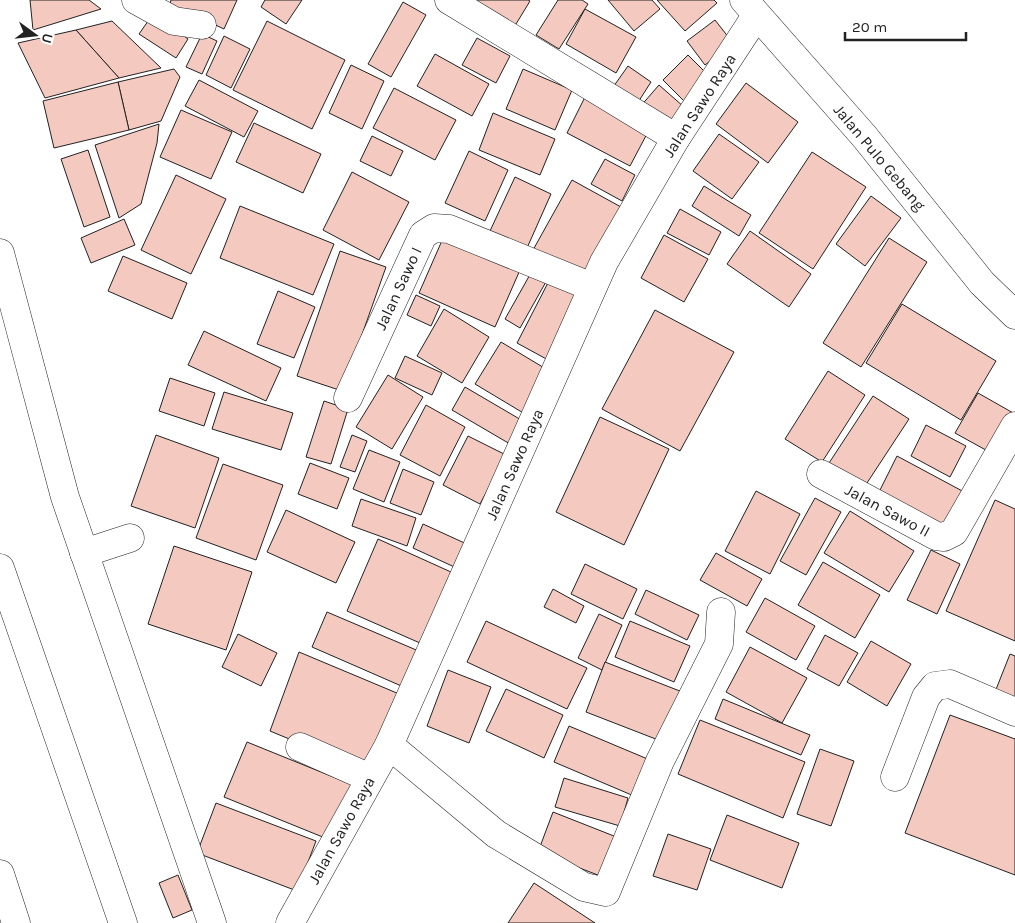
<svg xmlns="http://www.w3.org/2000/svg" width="1015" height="923" font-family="Karla,sans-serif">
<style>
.building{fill:#f3c9c0;stroke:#222}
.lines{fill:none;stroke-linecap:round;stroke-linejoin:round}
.street-casing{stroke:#222;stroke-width:29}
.secondary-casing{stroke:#222;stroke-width:29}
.street{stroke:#fff;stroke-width:28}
.secondary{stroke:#fff;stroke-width:28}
.labels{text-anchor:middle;stroke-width:4;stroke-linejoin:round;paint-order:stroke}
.street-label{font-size:16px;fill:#222;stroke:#fff}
</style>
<rect width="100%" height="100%" fill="#fff"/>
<g class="building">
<path d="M30,0H89L101,9L33,30Z"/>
<path d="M171,0H237L224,29L170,4Z"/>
<path d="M265,0H302L286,24L261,7Z"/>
<path d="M466,0H528L530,1L513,29Z"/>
<path d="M558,0H582L588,4L559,49L536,35Z"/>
<path d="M608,0H652L660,9L634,31Z"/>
<path d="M657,0H714L717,3L685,31Z"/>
<path d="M403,2L426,15L391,77L368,64Z"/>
<path d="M585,9L636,37L616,73L566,44Z"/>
<path d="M153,14L188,39L176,58L139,34Z"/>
<path d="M715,20L733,43L705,65L687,41Z"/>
<path d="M112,21L161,68L119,78L76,30Z"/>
<path d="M267,21L345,60L312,129L233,90Z"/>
<path d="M76,30L119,78L45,98L18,43Z"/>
<path d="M202,34L217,41L202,74L186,67Z"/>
<path d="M224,36L250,49L231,88L206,75Z"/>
<path d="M477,38L510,56L496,83L462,65Z"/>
<path d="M435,54L489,84L472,116L417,86Z"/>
<path d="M688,55L711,78L686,103L663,80Z"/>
<path d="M351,65L384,81L362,129L329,113Z"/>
<path d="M628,66L651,82L635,107L611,90Z"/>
<path d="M174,69L180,77L161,121L129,130L118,82Z"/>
<path d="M523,69L572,90L555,130L506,109Z"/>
<path d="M199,80L258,111L244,137L185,106Z"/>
<path d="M118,82L129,130L54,148L43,101Z"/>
<path d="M746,83L798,122L768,163L716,124Z"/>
<path d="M659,85L684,107L664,130L639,108Z"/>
<path d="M394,88L456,120L435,160L373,128Z"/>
<path d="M585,97L649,130L630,166L567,133Z"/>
<path d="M181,110L232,132L211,179L160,157Z"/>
<path d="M493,113L555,139L540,175L479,150Z"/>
<path d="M254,123L321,154L303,193L236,162Z"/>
<path d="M159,124L157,143L141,204L119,218L95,145Z"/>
<path d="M719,134L759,162L732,199L693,171Z"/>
<path d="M372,136L403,151L391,176L360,161Z"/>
<path d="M88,150L110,217L84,227L61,159Z"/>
<path d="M469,151L508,170L485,221L445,203Z"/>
<path d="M812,152L866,187L813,269L759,233Z"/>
<path d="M605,159L635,175L622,201L591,184Z"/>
<path d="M352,172L409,202L379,260L323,230Z"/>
<path d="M176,175L226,199L191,274L141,250Z"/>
<path d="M515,177L551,194L527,248L490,231Z"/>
<path d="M572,180L630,212L591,282L533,250Z"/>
<path d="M704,186L751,215L739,236L692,206Z"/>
<path d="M871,196L901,218L865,266L836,244Z"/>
<path d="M240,206L334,244L313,295L220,258Z"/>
<path d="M680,209L721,232L709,255L667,233Z"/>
<path d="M124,219L135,245L91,263L81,238Z"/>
<path d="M750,231L811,274L789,307L727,264Z"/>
<path d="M664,235L708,259L684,302L641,278Z"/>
<path d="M444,236L520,270L495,327L419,293Z"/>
<path d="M889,238L927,262L861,367L823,343Z"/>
<path d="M340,251L386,267L342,391L297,376Z"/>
<path d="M123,256L187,283L172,319L108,291Z"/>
<path d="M532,271L547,280L520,328L505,319Z"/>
<path d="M552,275L582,288L550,361L517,343Z"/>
<path d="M278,291L315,307L294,358L257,344Z"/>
<path d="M416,295L440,306L431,326L407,315Z"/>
<path d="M902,304L996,361L961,420L866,363Z"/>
<path d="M444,309L489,337L462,383L417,356Z"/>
<path d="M655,310L734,352L680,451L602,409Z"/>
<path d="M204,331L281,368L266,401L188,365Z"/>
<path d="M501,342L551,372L525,414L475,384Z"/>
<path d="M405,356L442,373L432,395L395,378Z"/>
<path d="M828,371L865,395L822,462L785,439Z"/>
<path d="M388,375L423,397L392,449L356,427Z"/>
<path d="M170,378L215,393L204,426L159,411Z"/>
<path d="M465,387L523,421L510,444L452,410Z"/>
<path d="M224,392L293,413L281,450L212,429Z"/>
<path d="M978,393L1015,414L993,454L955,433Z"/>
<path d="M873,396L909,419L865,486L829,463Z"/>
<path d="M324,401L348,409L331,464L306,457Z"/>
<path d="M426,405L465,427L440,476L400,455Z"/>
<path d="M600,417L669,449L624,545L556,512Z"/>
<path d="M926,425L966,446L950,477L911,456Z"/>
<path d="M156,435L219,458L195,528L131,506Z"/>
<path d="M352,435L367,441L355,472L340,467Z"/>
<path d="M468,436L506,455L480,504L443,485Z"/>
<path d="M369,450L400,462L384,502L353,489Z"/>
<path d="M897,456L966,493L948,529L879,492Z"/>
<path d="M310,463L349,478L337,509L298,494Z"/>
<path d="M223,464L283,485L256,560L196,538Z"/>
<path d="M403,469L434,482L421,515L390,503Z"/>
<path d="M756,491L800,514L770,574L725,551Z"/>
<path d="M815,498L841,512L806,575L780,561Z"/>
<path d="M361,499L416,518L407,546L352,526Z"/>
<path d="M995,500L1015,509V641L946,611Z"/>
<path d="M286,510L355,542L336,583L267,552Z"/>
<path d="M850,511L914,551L889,592L824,553Z"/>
<path d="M423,524L471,546L461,570L413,548Z"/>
<path d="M378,539L451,572L420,643L347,611Z"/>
<path d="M174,546L252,572L226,650L148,624Z"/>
<path d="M931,550L960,564L937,614L907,600Z"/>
<path d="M716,553L762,579L747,606L700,580Z"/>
<path d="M823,562L880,595L855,638L798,605Z"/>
<path d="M585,564L637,589L623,619L571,594Z"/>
<path d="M553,589L584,606L576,623L544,607Z"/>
<path d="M646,590L699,615L687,640L635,614Z"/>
<path d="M765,598L815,626L796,660L746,632Z"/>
<path d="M327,612L421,652L406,688L312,647Z"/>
<path d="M599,614L622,625L602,670L578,658Z"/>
<path d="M486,621L587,668L567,709L467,662Z"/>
<path d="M630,621L690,646L674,682L615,657Z"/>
<path d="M238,634L277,653L261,686L222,667Z"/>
<path d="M825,635L858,653L839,686L807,669Z"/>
<path d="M871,641L911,664L887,706L847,682Z"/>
<path d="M750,647L807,678L782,723L726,692Z"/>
<path d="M299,652L404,696L369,772L270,731Z"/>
<path d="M1010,654L1015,656V706L993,697Z"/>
<path d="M605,662L685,693L666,743L586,712Z"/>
<path d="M448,670L491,687L469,743L427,726Z"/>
<path d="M506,689L563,715L544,758L486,731Z"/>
<path d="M723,699L810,735L801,755L715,719Z"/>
<path d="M950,715L1015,739V875L905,833Z"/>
<path d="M700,720L805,762L783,818L678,774Z"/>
<path d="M569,726L650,760L634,796L554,762Z"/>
<path d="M247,742L358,787L335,842L224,797Z"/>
<path d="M820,749L854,761L831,826L797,814Z"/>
<path d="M564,778L628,798L620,826L555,807Z"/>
<path d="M216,803L316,841L297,891L197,853Z"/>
<path d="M553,812L619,838L603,877L538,852Z"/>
<path d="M727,815L799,843L782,888L710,860Z"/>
<path d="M668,834L711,849L697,890L653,876Z"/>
<path d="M178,875L192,910L173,918L159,883Z"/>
<path d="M534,883L595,923H508Z"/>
</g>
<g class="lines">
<g class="street-casing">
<g id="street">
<path d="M136,0L174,21L202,25"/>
<path d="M449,0L676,138"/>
<path d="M0,253L65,497L212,923"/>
<path d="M348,398L423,235L434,228L449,229L592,287"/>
<path d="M821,474L936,536L944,537L954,532L1015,426"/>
<path d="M84,553L130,538"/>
<path d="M0,568L123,923"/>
<path d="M389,745L496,834L584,887L606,892L660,761L719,644L721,612"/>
<path d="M300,747L370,778"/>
<path d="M895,777L926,697L935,686L950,684L1015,712"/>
<path d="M290,923L389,745L604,262L676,138L756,16"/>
</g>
</g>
<g class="secondary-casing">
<g id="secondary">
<path d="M744,0L864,136L982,283L1015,315"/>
<path d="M0,874L16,923"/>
</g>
</g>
<use href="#street" class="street"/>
<use href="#secondary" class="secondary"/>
</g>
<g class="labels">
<g class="street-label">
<text transform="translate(699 105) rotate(-57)" y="6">Jalan Sawo Raya</text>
<text transform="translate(880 157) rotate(50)" y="6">Jalan Pulo Gebang</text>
<text transform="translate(398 288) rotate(-65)" y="6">Jalan Sawo I</text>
<text transform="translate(514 464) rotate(-66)" y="6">Jalan Sawo Raya</text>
<text transform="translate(888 510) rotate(28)" y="6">Jalan Sawo II</text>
<text transform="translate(341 830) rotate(-61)" y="6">Jalan Sawo Raya</text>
</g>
</g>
<g transform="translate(35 35) rotate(105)" stroke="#ffffff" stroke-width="4" paint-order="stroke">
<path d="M0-4L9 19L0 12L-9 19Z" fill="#222222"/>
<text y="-8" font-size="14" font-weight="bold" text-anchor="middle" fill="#222222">U</text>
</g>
<path d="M845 32v8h121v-8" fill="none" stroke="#222222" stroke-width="2.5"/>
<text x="852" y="32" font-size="15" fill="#222222" stroke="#ffffff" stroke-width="4" paint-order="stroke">20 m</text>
</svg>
